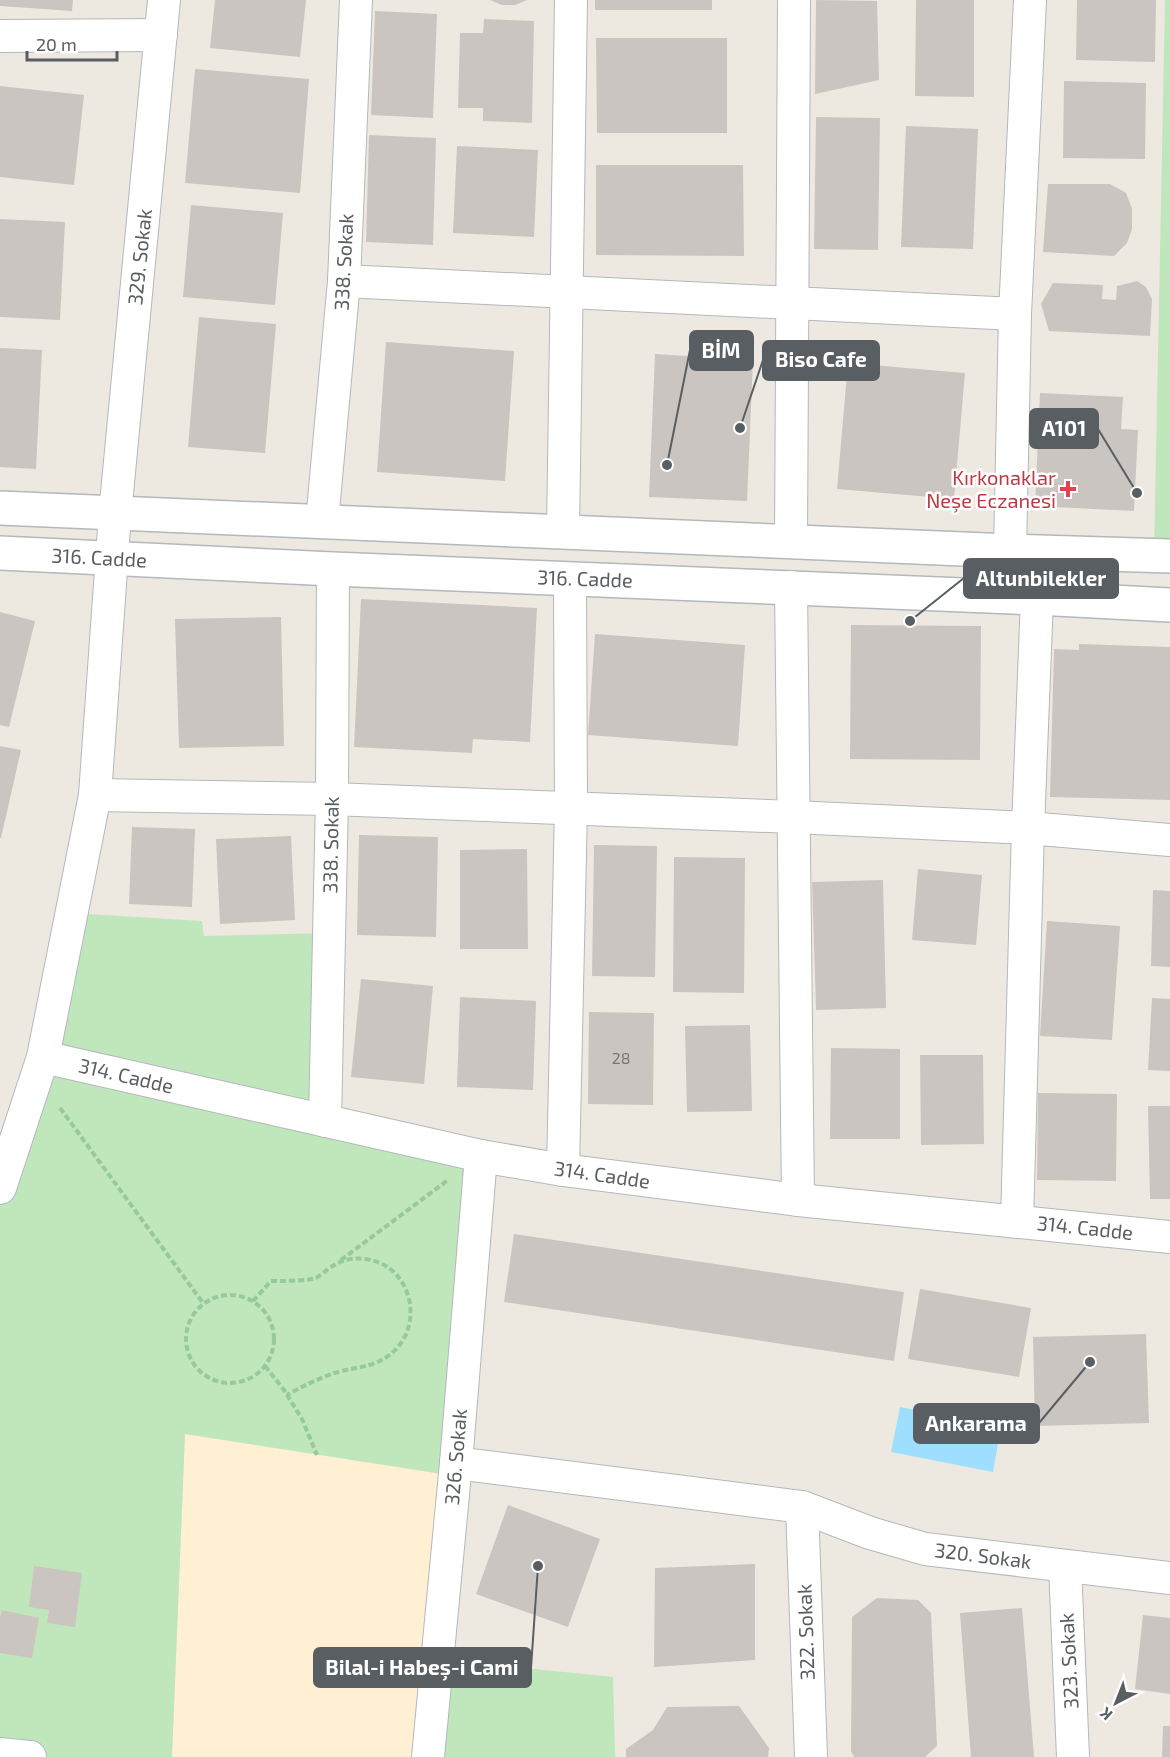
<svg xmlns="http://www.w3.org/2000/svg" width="1170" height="1757" font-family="'Exo 2',sans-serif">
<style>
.commercial{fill:#fff0d3}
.green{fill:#c0e6bb}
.water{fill:#9edfff}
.building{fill:#cac5c0}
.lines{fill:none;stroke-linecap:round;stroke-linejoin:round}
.minor-casing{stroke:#b3b8bc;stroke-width:34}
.tertiary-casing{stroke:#b3b8bc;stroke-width:36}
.path{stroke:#96c99f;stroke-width:4;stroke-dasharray:6 3;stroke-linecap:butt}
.minor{stroke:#fff;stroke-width:32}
.tertiary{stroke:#fff;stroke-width:33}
.health-dot{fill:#e0444e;stroke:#fff;stroke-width:2}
.labels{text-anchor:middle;stroke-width:5;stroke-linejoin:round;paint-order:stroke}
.number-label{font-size:16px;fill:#75787a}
.street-label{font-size:20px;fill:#595e62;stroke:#fff}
.health-label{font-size:20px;fill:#be3a42;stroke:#fff;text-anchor:end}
.leader{fill:none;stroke:#595e62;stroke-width:2}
.callout-dot{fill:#595e62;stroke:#fff;stroke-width:2}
.callout{fill:#595e62;stroke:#595e62;stroke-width:2}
.callout-label{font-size:21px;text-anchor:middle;font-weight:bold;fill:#fff}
</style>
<rect width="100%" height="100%" fill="#ede9e0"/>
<path class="commercial" d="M185,1434L455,1476L428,1757H172Z"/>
<g class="green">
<path d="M1165,0H1170V556H1154Z"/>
<path d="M71,913L202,921L204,936L329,933L325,1121L481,1156L455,1476L185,1434L172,1757H30L0,1754V1188Z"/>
<path d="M437,1659L613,1677L615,1757H428Z"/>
</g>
<path class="water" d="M900,1407L1001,1427L993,1472L891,1452Z"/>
<g class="building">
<path d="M0,0H73L72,11L0,6Z"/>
<path d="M215,0H306L300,57L210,48Z"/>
<path d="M490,0H527L515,5H502Z"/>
<rect x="595" y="0" width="117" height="10"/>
<path d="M816,0L877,1L879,80L815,94Z"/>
<path d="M916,0H974V97L915,96Z"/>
<path d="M1077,0H1156L1155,62L1076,60Z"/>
<path d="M375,11L437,14L433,118L371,115Z"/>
<path d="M484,19L534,21L532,123L483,121V108H458L460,33H483Z"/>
<path d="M596,38H727V133H597Z"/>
<path d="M195,69L309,79L300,193L185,183Z"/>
<path d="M1064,81L1146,83L1145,159L1063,158Z"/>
<path d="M0,86L84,95L74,185L0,177Z"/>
<path d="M816,117L880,118L878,250L814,249Z"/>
<path d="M906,126L978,129L973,249L901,247Z"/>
<path d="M369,135L436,138L433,245L366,242Z"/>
<path d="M457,146L538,150L534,237L453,233Z"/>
<path d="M596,165H743L744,256L596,255Z"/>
<path d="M1048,184H1110L1126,193L1132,209V229L1127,243L1114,256L1043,252Z"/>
<path d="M191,205L283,213L275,305L183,297Z"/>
<path d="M0,219L65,222L60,320L0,317Z"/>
<path d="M1137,281L1146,287L1152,299L1150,336L1049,331L1041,304L1053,283L1103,285L1102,299L1116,300L1117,286Z"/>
<path d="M199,317L276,324L265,453L188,447Z"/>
<path d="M386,342L514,351L505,481L377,472Z"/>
<path d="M0,348L42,350L36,469L0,467Z"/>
<path d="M655,354L753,360L747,501L649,497Z"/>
<path d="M848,363L965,373L954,499L837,489Z"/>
<path d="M1040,393L1123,397L1121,429L1138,430L1134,511L1035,506Z"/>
<path d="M361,599L537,608L530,742L473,739L472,753L354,747Z"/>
<path d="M0,612L35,621L9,727L0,725Z"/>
<path d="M281,617L284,746L179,748L175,619Z"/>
<path d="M851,625L981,626L980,760L850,759Z"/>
<path d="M595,634L745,645L738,746L588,735Z"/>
<path d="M1079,644L1170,647V800L1050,797L1054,649L1079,650Z"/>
<path d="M0,746L21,750L1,838H0Z"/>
<path d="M132,827L195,829L192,907L129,904Z"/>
<path d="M359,835L438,837L436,937L357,935Z"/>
<path d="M291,836L295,920L220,924L216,839Z"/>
<path d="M594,845L657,846L655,977L592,976Z"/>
<path d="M527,849L528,949H460V850Z"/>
<path d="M674,857L745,858L744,993L673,992Z"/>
<path d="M918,869L982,875L976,945L912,940Z"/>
<path d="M883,880L886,1008L816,1010L812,882Z"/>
<path d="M1153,890L1170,891V967L1151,966Z"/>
<path d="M1047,921L1120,926L1112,1040L1040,1036Z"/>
<path d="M361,979L433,986L424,1084L351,1077Z"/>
<path d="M460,997L536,1001L533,1090L457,1087Z"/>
<path d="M1152,998L1170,999V1071L1148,1070Z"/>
<path d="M589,1012L654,1013L653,1105L588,1104Z"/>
<path d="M750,1025L752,1111L687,1112L685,1026Z"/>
<path d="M831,1048L900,1049V1139H830Z"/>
<path d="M920,1055H983L984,1144L921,1145Z"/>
<path d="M1038,1093L1117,1094L1116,1181L1037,1180Z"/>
<path d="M1148,1106H1170V1199H1150Z"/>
<path d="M514,1234L904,1292L894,1361L504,1302Z"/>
<path d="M920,1289L1031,1308L1019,1377L908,1359Z"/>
<path d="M1146,1334L1149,1423L1035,1426L1033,1337Z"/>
<path d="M508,1505L600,1539L568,1627L476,1594Z"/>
<path d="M755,1564V1660L654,1667L655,1568Z"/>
<path d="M34,1566L82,1573L75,1627L47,1623L49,1610L29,1607Z"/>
<path d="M877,1598L918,1600L931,1613L937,1746L925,1757H854L851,1751L852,1617Z"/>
<path d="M1022,1608L1034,1757H971L960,1613Z"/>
<path d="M2,1610L39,1618L32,1658L0,1653V1618Z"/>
<path d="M1143,1615L1170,1618V1694L1135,1689Z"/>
<path d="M739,1706L769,1748L768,1757H626V1749L653,1730L667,1707Z"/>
<path d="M1163,1726H1170V1757H1162Z"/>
</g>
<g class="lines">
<g class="minor-casing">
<g id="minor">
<path d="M0,36L161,35"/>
<path d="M344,281L1015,314"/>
<path d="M322,522L344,281L356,0"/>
<path d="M563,532L571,0"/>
<path d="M791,541L794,0"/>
<path d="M1010,551L1015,314L1030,0"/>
<path d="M791,587L798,1200"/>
<path d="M95,795L332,799L793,817L1028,828L1170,840"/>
<path d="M43,1057L481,1156L563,1170L798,1200L1170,1237"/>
<path d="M325,1121L332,799L333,569"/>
<path d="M563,1170L571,808L570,579"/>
<path d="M0,1188L43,1057L95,795L115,514L164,0"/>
<path d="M1017,1222L1028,828L1037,598"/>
<path d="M456,1463L802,1507L870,1533L925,1549L1170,1578"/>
<path d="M802,1507L811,1757"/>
<path d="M1065,1566L1073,1757"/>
<path d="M0,1754L30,1757"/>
<path d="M428,1757L456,1463L481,1156"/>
</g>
</g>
<g class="tertiary-casing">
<g id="tertiary">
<path d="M0,508L1010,551L1170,556"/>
<path d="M0,553L333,569L1037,598L1170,605"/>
</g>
</g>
<g class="path">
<path d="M60,1108L203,1303"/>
<path d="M341,1260L448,1180"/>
<circle cx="230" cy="1339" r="44"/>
<path d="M253,1301L271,1281C281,1281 308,1281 316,1278C320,1276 324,1272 327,1270C339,1261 350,1257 365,1259C411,1264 426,1324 392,1353C377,1366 359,1367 341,1371C321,1377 305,1385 287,1395"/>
<path d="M265,1366L284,1390L302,1419L317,1455"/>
</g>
<use href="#minor" class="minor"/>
<use href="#tertiary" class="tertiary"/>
</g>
<path class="health-dot" d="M1065 480h6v6h6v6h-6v6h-6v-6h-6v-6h6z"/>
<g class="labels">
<g class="number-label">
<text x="621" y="1064">28</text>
</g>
<g class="street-label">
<text transform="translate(140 257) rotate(-84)" y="7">329. Sokak</text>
<text transform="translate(344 262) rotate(-87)" y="7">338. Sokak</text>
<text transform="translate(99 558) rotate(3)" y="7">316. Cadde</text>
<text transform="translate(585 579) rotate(2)" y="7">316. Cadde</text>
<text transform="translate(331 845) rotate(-89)" y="7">338. Sokak</text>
<text transform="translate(126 1076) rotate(13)" y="7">314. Cadde</text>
<text transform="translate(602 1175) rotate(8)" y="7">314. Cadde</text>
<text transform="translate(1085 1228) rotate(6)" y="7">314. Cadde</text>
<text transform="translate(456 1457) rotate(-85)" y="7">326. Sokak</text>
<text transform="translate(983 1556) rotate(7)" y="7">320. Sokak</text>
<text transform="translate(806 1632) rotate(-92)" y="7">322. Sokak</text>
<text transform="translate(1069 1661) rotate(-93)" y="7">323. Sokak</text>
</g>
<g class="health-label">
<text x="1056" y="485">Kırkonaklar<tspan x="1056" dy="23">Neşe Eczanesi</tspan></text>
</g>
</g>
<path class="leader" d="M667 465L690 350M740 428L763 360M1137 493L1098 429M910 621L964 578M1090 1362L1039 1423M538 1566L531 1668"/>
<g class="callout-dot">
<circle cx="667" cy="465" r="6"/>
<circle cx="740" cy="428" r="6"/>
<circle cx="1137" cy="493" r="6"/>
<circle cx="910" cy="621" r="6"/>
<circle cx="1090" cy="1362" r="6"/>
<circle cx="538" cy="1566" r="6"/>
</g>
<g class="callout">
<rect x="690" y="331" width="63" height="39" rx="6"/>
<rect x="763" y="341" width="116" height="39" rx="6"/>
<rect x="1030" y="409" width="68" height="39" rx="6"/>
<rect x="964" y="559" width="154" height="39" rx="6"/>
<rect x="914" y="1404" width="125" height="39" rx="6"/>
<rect x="314" y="1648" width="217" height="39" rx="6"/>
</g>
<g class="callout-label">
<text x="721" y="358">BİM</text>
<text x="821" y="367">Biso Cafe</text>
<text x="1064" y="436">A101</text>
<text x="1041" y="586">Altunbilekler</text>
<text x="976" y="1431">Ankarama</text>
<text x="422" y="1675">Bilal-i Habeş-i Cami</text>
</g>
<g transform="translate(1116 1703) rotate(222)" stroke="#ffffff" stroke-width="4.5" paint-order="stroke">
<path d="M0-4.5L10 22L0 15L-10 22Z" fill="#595e62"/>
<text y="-9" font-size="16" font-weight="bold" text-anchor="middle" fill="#595e62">K</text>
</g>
<path d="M27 51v9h90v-9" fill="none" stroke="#595e62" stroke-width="3"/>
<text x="36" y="51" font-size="18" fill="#595e62" stroke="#ffffff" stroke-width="4.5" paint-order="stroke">20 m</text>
</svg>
